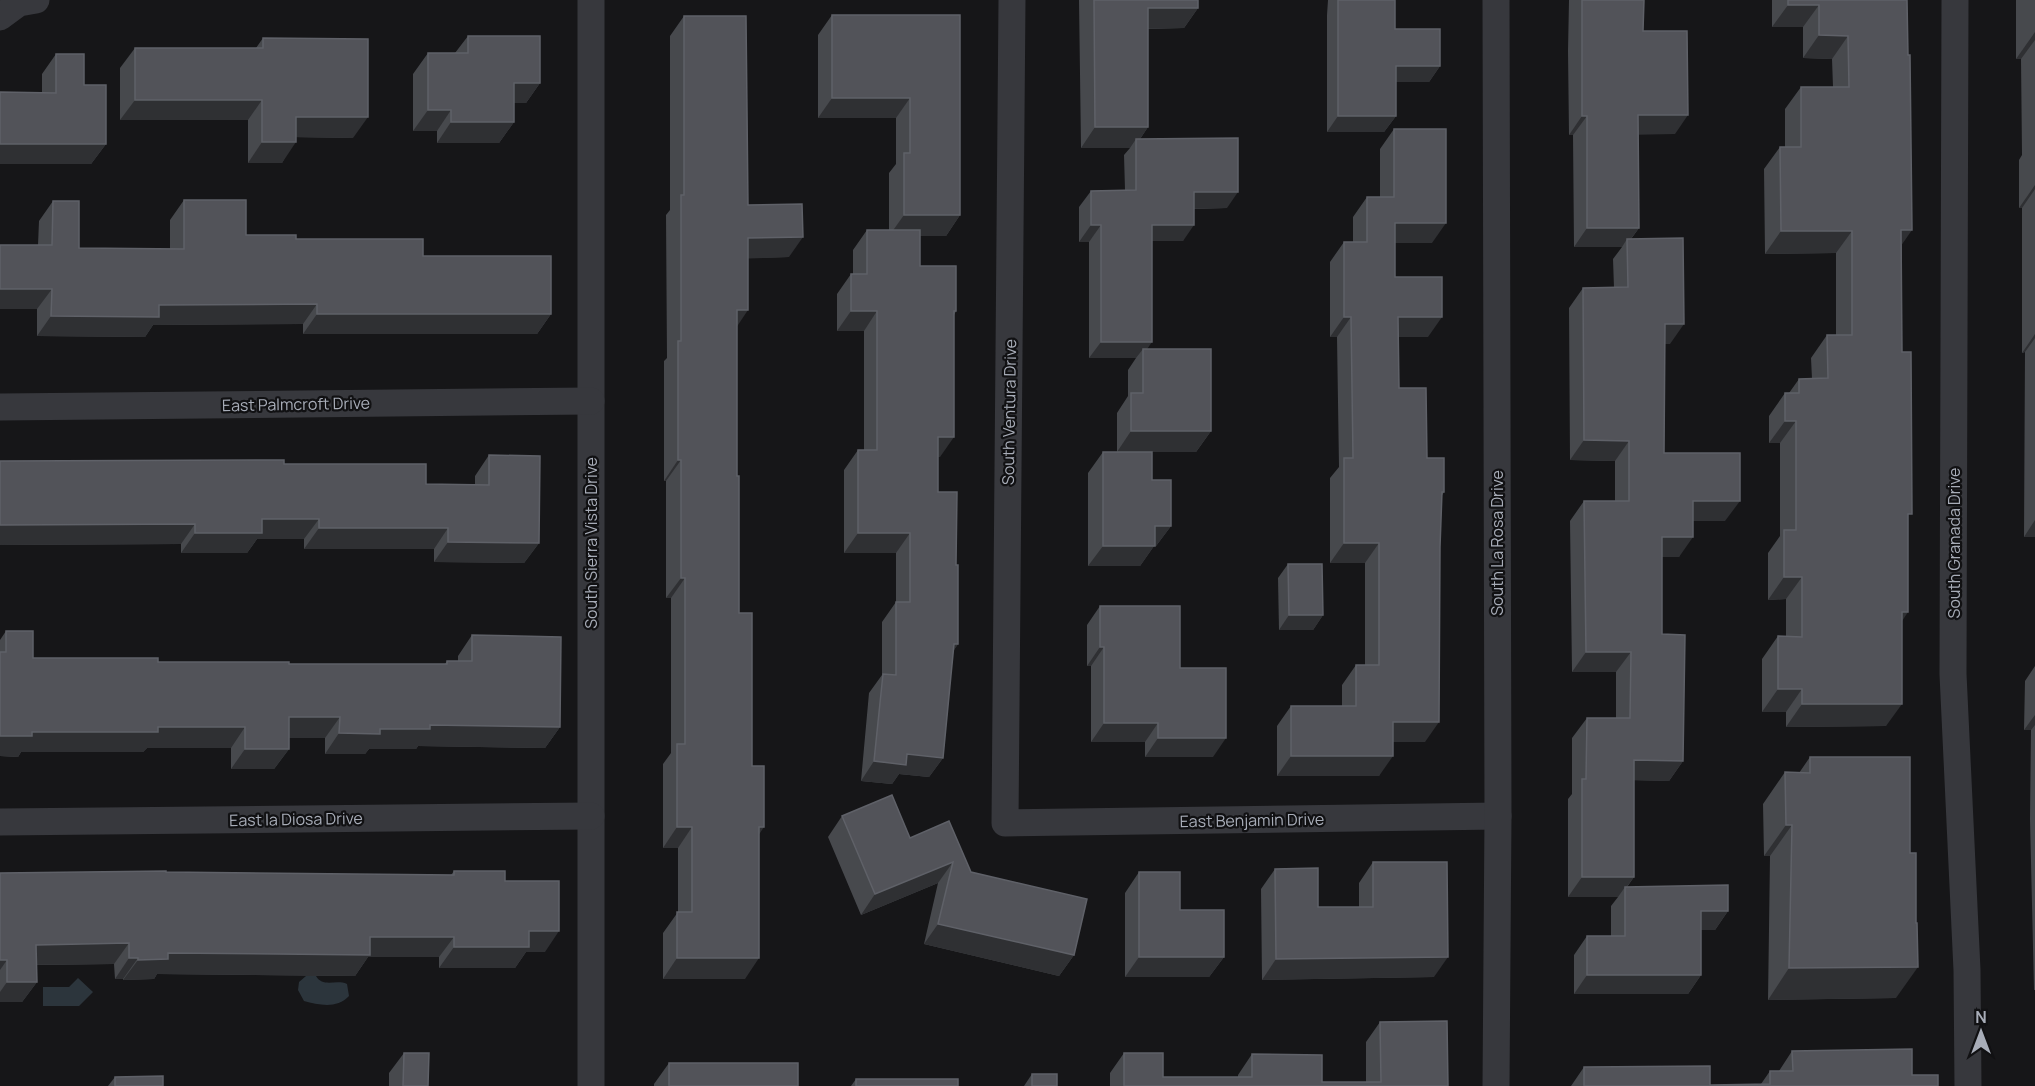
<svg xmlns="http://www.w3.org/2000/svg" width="2035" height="1086" font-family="Manrope,sans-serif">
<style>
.water{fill:#2c353c}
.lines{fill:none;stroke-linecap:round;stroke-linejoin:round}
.street{stroke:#37383d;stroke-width:27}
.wall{fill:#47494d}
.shaded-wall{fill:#2f3033}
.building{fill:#525359;stroke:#5f6168;stroke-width:1.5}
.labels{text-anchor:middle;stroke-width:4.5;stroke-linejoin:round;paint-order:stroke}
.street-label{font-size:16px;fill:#a8adb8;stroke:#111113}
</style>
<rect width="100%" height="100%" fill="#161618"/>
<g class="water">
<path d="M306,976H316C323,988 336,979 347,984L349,996C337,1009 319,1005 304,1001L298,990L299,982Z"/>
<path d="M78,978L93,992L79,1006H43V987H69Z"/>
</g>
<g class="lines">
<g class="street">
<path d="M591,0V1086"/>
<path d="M1012,0L1005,823L1498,816"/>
<path d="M1955,0L1953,674L1967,970L1968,1086"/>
<path d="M0,17L19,3L36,0"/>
<path d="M0,407L591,401"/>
<path d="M0,822L591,816"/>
<path d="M1496,1086L1498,816L1496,0"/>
</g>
</g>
<g class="wall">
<path d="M1079,0H1198V8L1184,28L1148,29V127L1140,139L1227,208L1194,209L1183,241H1152L1147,349L1211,431L1196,452H1117V413L1128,396V370L1136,358H1089V242H1079V207L1091,191L1125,190L1124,155L1130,148H1081Z"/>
<path d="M1328,0H1395V29L1440,66L1429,82H1396V116L1384,132H1327V15Z"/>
<path d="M1569,0H1644L1643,31L1675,134H1638L1639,228L1631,239L1670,344H1665L1664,453L1725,521H1693L1679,557H1662V634L1683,761L1669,781L1634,780V877L1627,887L1728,911L1715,930H1701V975L1688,994H1574V955L1587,936H1611V906L1618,897H1568V799L1572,794V738L1587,718H1616V672H1572L1570,521L1584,501H1615V461L1570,460L1569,308L1583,288H1614L1613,259L1622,247H1574L1573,135H1569L1568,51Z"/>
<path d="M1772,0H1907L1902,245V352L1908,519L1902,622L1886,726L1786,727V712H1762V659L1778,636L1786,637V599L1768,600V553L1780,536V443H1769V416L1785,393H1789L1799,379H1812L1811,358L1827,335H1836V253L1765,254L1764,169L1780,147H1785V109L1801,87H1833L1832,59L1803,58V27H1772Z"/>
<path d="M2016,0H2035V537H2024L2025,352L2022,353V208H2019V160L2022,155L2021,59H2016Z"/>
<path d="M832,15H960V215L946,236H920V266L956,311L954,315L940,457H938V492L956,565L958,644L953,651L943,758L929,777L899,774L892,784L861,781L869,693L882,675V622L896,602V553H844V470L858,450H864V331H837V294L851,274H853V250L867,230H889V173L896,164V118H818V35Z"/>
<path d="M684,16L748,205L789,257L748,258L737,326V476L739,613L752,766L759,834L745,979H663V933L678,912V848H663V764L671,753V598H666V481H664V361L667,358L666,215L670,210V36Z"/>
<path d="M468,36L540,83L526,103H514V122L499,143H437V131H413V74L428,53H455Z"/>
<path d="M263,38L353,138L296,137L282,163H248V120H120V68L135,48H256Z"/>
<path d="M56,54L84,85L106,144L91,164H0L42,92V74Z"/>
<path d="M1394,129L1432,243H1395V277L1428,337H1398L1399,388L1427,458L1444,492L1441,497L1425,742H1393L1379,776H1277V726L1291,706H1342V685L1356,665H1365V563H1330V478L1339,467L1337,337H1330V262L1344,242H1353V217L1367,197H1380V149Z"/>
<path d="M184,200L246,235L296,239L423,256L551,314L537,334H303V324L153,325L145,337L37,336V309H0L38,245L39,221L53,201L79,248L170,249V220Z"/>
<path d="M1103,452L1152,480L1171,526L1156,546H1154L1140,566H1088V473Z"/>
<path d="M489,455L539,543L524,563L434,562V549H304V539H257L247,553H181V544L0,545V461L284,464L426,484H475V476Z"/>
<path d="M1288,564L1323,615L1313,630H1279L1278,578Z"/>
<path d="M1100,606L1180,668L1213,757H1145V742H1091V666H1087V625Z"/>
<path d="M6,631L33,658L158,662L289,664H445L447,661H458V656L472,635L560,727L545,748L418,746L416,749H369L365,754H325V738H289V749L274,769H231V748H147L143,752H21L18,757L0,756V640Z"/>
<path d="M2035,666V990H2034L2030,819L2031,730H2024L2025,681Z"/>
<path d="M1810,757L1896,998L1768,1000L1770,856H1764L1763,804L1785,772L1799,773Z"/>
<path d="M842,816L910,838L971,872L1074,955L1059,976L924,944L938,883L861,915L828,837Z"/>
<path d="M1373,862L1434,977L1262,980L1261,889L1275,869L1318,907H1359V883Z"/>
<path d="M454,871L505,881L545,952H526L515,968H439V957H368L355,976L157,974L154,979L123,980V979H115L114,964L37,965V982L22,1002H0V873L166,872L451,875Z"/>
<path d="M1139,872L1180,910L1224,957L1209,977H1125V893Z"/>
<path d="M1380,1022L1448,1086H1110V1073L1124,1053L1163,1077H1238V1075L1252,1054L1322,1082H1366V1042Z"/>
<path d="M1792,1051L1912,1075L1938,1086H1571L1584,1067L1710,1085L1761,1084L1770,1071H1779Z"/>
<path d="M404,1053L428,1086H389V1073Z"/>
<path d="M669,1063L798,1086H654V1084Z"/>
<path d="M1032,1074L1057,1086H1024Z"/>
<path d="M115,1077L163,1086H108Z"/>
<path d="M856,1079L958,1086H851Z"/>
</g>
<g class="shaded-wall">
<path d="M1788,5H1819L1803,27H1772Z"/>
<path d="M1148,8H1198L1184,28L1134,29Z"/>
<path d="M2035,32V40L2021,59H2016Z"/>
<path d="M1819,35L1848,36L1832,59L1803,58Z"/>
<path d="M1396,66H1440L1429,82H1384Z"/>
<path d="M514,83H540L526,103H499Z"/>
<path d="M832,98H910L896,118H818Z"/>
<path d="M135,100H262L248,120H120Z"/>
<path d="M428,110H451L437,131H413Z"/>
<path d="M1638,115H1688L1675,134L1625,135Z"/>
<path d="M1338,116H1396L1384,132H1327Z"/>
<path d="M1582,116H1587L1573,135H1569Z"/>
<path d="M296,117H368L353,138L282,137Z"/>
<path d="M451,122H514L499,143H437Z"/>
<path d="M1095,127H1148L1136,145V139L1130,148H1081Z"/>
<path d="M262,142H296L282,163H248Z"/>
<path d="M0,144H106L91,164H0Z"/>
<path d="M2035,185V189L2022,208H2019Z"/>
<path d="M1194,192H1238L1227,208L1183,209Z"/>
<path d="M904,215H960L946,236H889Z"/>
<path d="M1395,223H1446L1432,243H1381Z"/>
<path d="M1091,225H1101L1089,242H1079Z"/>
<path d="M1152,225H1194L1183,241H1140Z"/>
<path d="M1587,228H1639L1627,244V239L1622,247H1574Z"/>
<path d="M1901,230H1912L1896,253Z"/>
<path d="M1781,231H1852L1836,253L1765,254Z"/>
<path d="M803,237L789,257L734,259L748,238Z"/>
<path d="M0,289H52L37,309H0Z"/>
<path d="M317,304L303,324L153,325L145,337L37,336L51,316L159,305Z"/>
<path d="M737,310H748L734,331Z"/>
<path d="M851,311H877L864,331H837Z"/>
<path d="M317,314H551L537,334H303Z"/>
<path d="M1344,317H1351L1337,337H1330Z"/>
<path d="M1398,317H1442L1428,337H1384Z"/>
<path d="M1665,324H1684L1670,344H1651Z"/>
<path d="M2035,334V338L2025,352L2022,353Z"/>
<path d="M1101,342H1152L1143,355V349L1136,358H1089Z"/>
<path d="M1785,421H1796L1780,443H1769Z"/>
<path d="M1131,431H1211L1196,452H1117Z"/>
<path d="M938,437H954L940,457H924Z"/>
<path d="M1584,440L1629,441L1615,461L1570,460Z"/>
<path d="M678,460H681L666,481H664Z"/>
<path d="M1693,501H1740L1725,521H1679Z"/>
<path d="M262,519H319L304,539H257L247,553H181L195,533Z"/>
<path d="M2035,520V537H2024Z"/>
<path d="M195,524L181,544L0,545V525Z"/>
<path d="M1155,526H1171L1156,546H1154L1140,566H1088L1103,546Z"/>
<path d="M319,528H448L434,549H304Z"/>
<path d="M858,533H910L896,553H844Z"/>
<path d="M1662,537H1693L1679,557H1648Z"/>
<path d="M448,542L539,543L524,563L434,562Z"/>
<path d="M1344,543H1379L1365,563H1330Z"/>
<path d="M1784,577H1802L1786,599L1768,600Z"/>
<path d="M681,578H685L671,598H666Z"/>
<path d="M1902,612H1908L1893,635Z"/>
<path d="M1289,615H1323L1313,630H1279Z"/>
<path d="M954,644H958L945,664Z"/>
<path d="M1100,647H1104L1091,666H1087Z"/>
<path d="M1586,652H1631L1616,672H1572Z"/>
<path d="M1778,689H1802L1786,712H1762Z"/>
<path d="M1802,704H1902L1886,726L1786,727Z"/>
<path d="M2035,715V725L2031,730H2024Z"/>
<path d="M289,717H340L325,738H274Z"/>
<path d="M1393,722H1439L1425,742H1379Z"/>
<path d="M1104,723H1158L1145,742H1091Z"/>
<path d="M430,725L560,727L545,748L418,746L416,749H369L365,754H325L339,733L380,729Z"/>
<path d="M158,727H245L231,748H147L143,752H21L18,757L0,756V736L32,732Z"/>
<path d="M1158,738H1226L1213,757H1145Z"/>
<path d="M245,749H289L274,769H231Z"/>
<path d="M907,754L943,758L929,777L899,774L892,784L861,781L874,761Z"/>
<path d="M1291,756H1393L1379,776H1277Z"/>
<path d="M1634,760L1683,761L1669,781L1620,780Z"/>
<path d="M1786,825H1792L1770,856H1764Z"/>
<path d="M677,827H692L678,848H663Z"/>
<path d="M759,827H764L750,848Z"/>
<path d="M953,862L938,883L861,915L875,894Z"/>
<path d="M1582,877H1634L1625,889V887L1618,897H1568Z"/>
<path d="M1701,911H1728L1715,930H1688Z"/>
<path d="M938,924L1074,955L1059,976L924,944Z"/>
<path d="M529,931H559L545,952H526L515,968H439L454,947Z"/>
<path d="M370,937H454L439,957H368L355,976L157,974L154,979L123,980L138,960L168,953Z"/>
<path d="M129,943L114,964L22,965L36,945Z"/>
<path d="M1139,957H1224L1209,977H1125Z"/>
<path d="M1448,957L1434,977L1262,980L1276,959Z"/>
<path d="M129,958H138L123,979H115Z"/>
<path d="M677,958H759L745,979H663Z"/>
<path d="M0,960H7L0,970Z"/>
<path d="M1918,967L1896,998L1768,1000L1789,968Z"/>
<path d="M1587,975H1701L1688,994H1574Z"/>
<path d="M7,982H37L22,1002H0V992Z"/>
</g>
<g class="building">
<path d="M1094,0H1198V8H1148V127H1095Z"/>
<path d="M1338,0H1395V29H1440V66H1396V116H1338Z"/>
<path d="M1582,0H1644L1643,31H1687L1688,115H1638L1639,228H1587V116H1582Z"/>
<path d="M1788,0H1907L1908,55H1910L1912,230H1901L1902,352H1911L1912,514H1908V612H1902V704H1802V689H1778V636L1802,637V577H1784V530H1796V421H1785V393H1799V379L1828,378L1827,335H1852V231H1781L1780,147H1801V87H1849L1848,36L1819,35V5H1788Z"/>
<path d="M832,15H960V215H904V153H910V98H832Z"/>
<path d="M684,16H746L748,205L802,204L803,237L748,238V310H737V476H739V613H752V766H764V827H759V958H677V912H692V827H677V744H685V578H681V460H678V341H681V195H684Z"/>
<path d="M468,36H540V83H514V122H451V110H428V53H468Z"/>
<path d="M263,38L368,39V117H296V142H262V100H135V48H263Z"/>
<path d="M56,54H84V85H106V144H0V92L56,93Z"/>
<path d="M1394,129H1446V223H1395V277H1442V317H1398L1399,388H1426L1427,458H1444V492H1442L1440,547L1439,722H1393V756H1291V706H1356V665H1379V543H1344V458H1353L1351,317H1344V242H1367V197H1394Z"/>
<path d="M1238,138V192H1194V225H1152V342H1101V225H1091V191L1136,190V139Z"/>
<path d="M184,200H246V235H296V239H423V256H551V314H317V304L159,305V317L51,316L52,289H0V245H52L53,201H79V248L184,249Z"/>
<path d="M867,230H920V266H956V311H954V437H938V492H957L956,565H958V644H954L943,758L907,754L906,765L874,761L883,674L896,675V602H910V533H858V450H877V311H851V274H867Z"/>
<path d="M1683,238L1684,324H1665L1664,453H1740V501H1693V537H1662V634L1685,635L1683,761L1634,760V877H1582V779H1586L1587,718H1630L1631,652H1586L1584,501H1629V441L1584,440L1583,288L1628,287L1627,239Z"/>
<path d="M1143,349H1211V431H1131V393H1143Z"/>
<path d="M1103,452H1152V480H1171V526H1155V546H1103Z"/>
<path d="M489,455L540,456L539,543L448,542V528H319V519H262V533H195V524L0,525V461L284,460V464H426V484L489,485Z"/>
<path d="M1288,564H1322L1323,615H1289Z"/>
<path d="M1100,606H1180V668H1226V738H1158V723H1104V647H1100Z"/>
<path d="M6,631H33V658H158V662H289V664H447V661H472V635L561,637L560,727L430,725V729H380V734L339,733L340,717H289V749H245V727H158V732H32V736H0V652H6Z"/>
<path d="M1810,757H1910V853H1916V923H1917L1918,967L1789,968L1792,825H1786L1785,772L1810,773Z"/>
<path d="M892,795L910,838L949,821L971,872L1087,899L1074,955L938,924L953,862L875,894L842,816Z"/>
<path d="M1373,862H1447L1448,957L1276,959L1275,869L1318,868V907H1373Z"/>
<path d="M166,871V872L454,875V871H505V881H559V931H529V947H454V937H370V955L168,953V959L138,960V958H129V943L36,945L37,982H7V960H0V873Z"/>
<path d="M1139,872H1180V910H1224V957H1139Z"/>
<path d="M1728,885V911H1701V975H1587V936H1625V887Z"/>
<path d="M1447,1021L1448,1086H1124V1053H1163V1077H1252V1054L1322,1055V1082H1381L1380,1022Z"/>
<path d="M1912,1049V1075H1938V1086H1584V1067L1710,1066V1085L1770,1084V1071H1793L1792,1051Z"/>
<path d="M404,1053H429L428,1086H403Z"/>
<rect x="669" y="1063" width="129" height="23"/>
<rect x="1032" y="1074" width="25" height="12"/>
<path d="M163,1076V1086H115V1077Z"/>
<rect x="856" y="1079" width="102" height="7"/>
</g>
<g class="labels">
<g class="street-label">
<text transform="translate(296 404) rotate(-1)" y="6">East Palmcroft Drive</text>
<text transform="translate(1009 412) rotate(-89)" y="6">South Ventura Drive</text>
<text transform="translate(591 543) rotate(-90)" y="6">South Sierra Vista Drive</text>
<text transform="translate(1497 543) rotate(-90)" y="6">South La Rosa Drive</text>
<text transform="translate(1954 543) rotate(-90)" y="6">South Granada Drive</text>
<text transform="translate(296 819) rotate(-1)" y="6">East la Diosa Drive</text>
<text transform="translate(1252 820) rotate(-1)" y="6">East Benjamin Drive</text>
</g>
</g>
<g transform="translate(1981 1032)" stroke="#111113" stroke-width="4.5" paint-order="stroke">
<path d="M0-4.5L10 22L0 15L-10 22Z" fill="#a8adb8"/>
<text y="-9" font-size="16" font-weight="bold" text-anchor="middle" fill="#a8adb8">N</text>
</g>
</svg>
